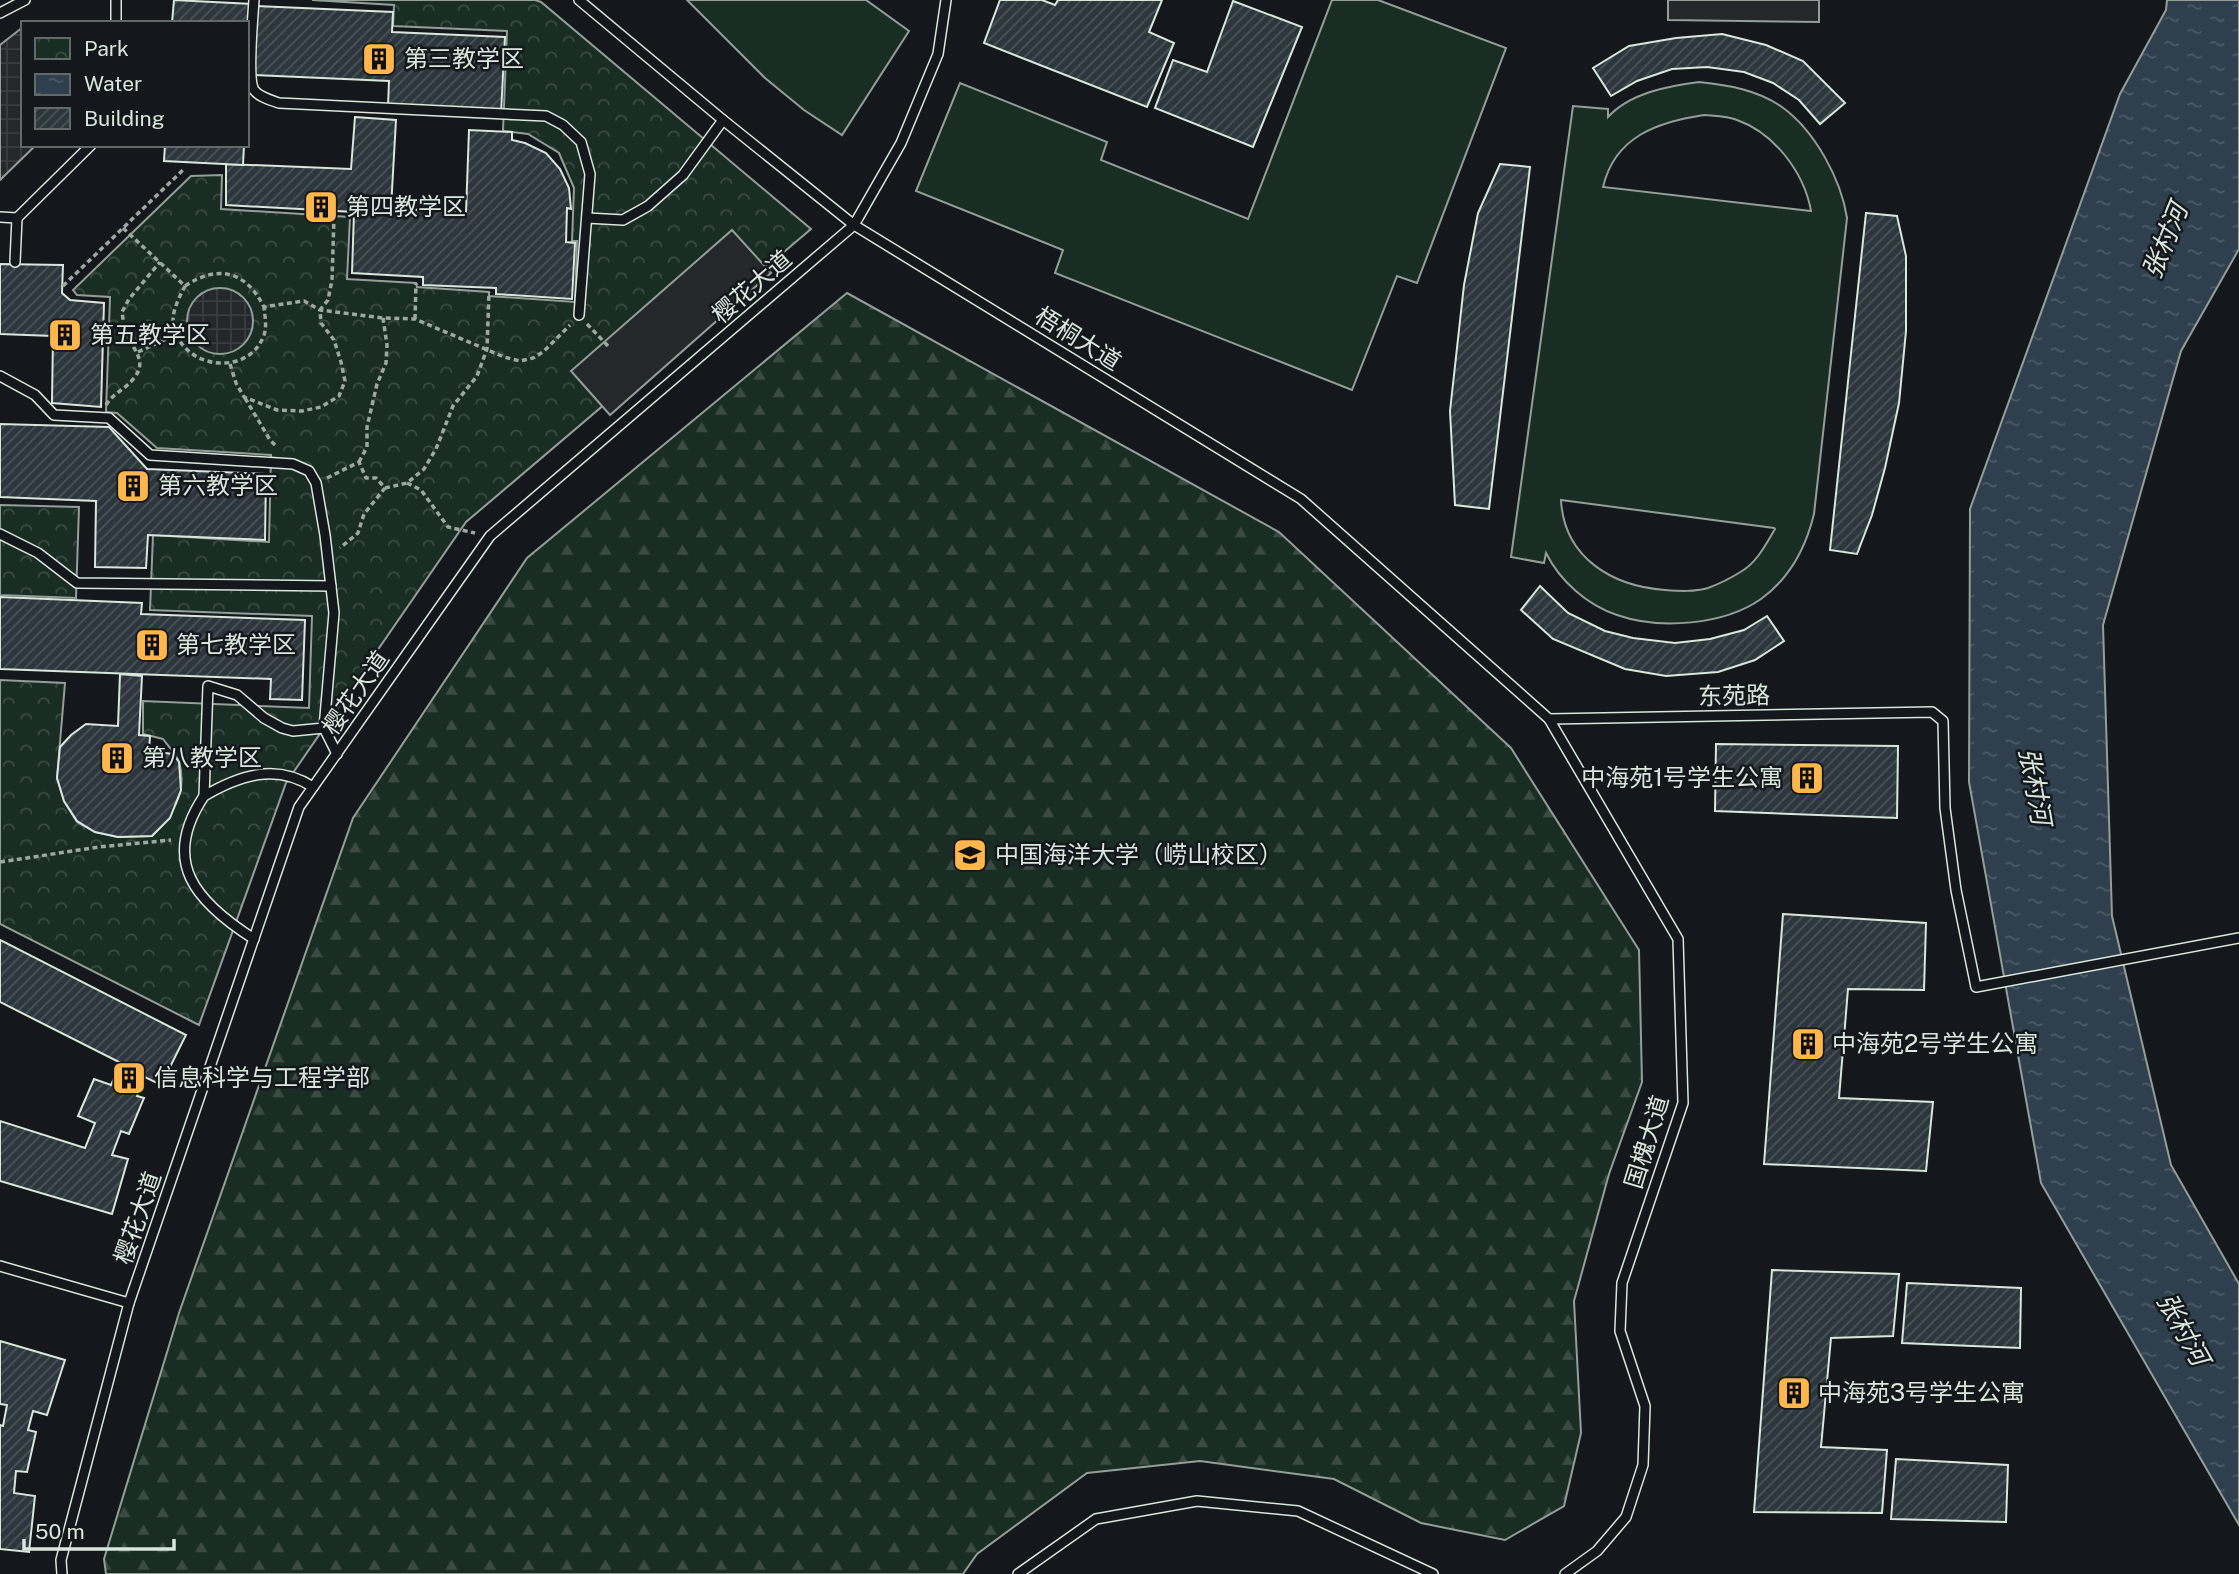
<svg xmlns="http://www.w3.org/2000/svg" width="2239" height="1574" font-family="'Public Sans','Noto Sans SC',sans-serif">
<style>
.forest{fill:url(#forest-firs);stroke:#939e99;stroke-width:2}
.park{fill:url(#park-crowns);stroke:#939e99;stroke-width:2}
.pitch{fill:#1a2d24;stroke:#939e99;stroke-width:2;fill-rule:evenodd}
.parking{fill:#24282b;stroke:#939e99;stroke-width:2}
.plaza{fill:url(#plaza-grid);stroke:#939e99;stroke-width:2}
.water{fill:url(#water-ripples);stroke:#939e99;stroke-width:2}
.building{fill:url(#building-hatch);stroke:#d8e6dc;stroke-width:2}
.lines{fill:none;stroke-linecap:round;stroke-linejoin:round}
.service-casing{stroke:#d8e6dc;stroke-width:12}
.path{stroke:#9da8a2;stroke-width:3.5;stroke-dasharray:5 3.5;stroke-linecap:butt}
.service{stroke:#14181c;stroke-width:9}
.labels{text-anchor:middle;stroke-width:5;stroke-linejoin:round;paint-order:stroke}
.poi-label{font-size:24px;fill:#d8e6dc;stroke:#14181c;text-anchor:start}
.street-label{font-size:24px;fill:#d8e6dc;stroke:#14181c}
.water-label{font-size:26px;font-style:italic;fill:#d8e6dc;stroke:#14181c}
</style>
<defs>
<pattern id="forest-firs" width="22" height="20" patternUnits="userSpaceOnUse" patternTransform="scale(1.75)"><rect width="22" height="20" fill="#1a2d24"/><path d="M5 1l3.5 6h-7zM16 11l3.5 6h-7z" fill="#3b4b43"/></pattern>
<pattern id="park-crowns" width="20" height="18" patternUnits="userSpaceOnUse" patternTransform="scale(1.75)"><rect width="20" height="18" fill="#1a2d24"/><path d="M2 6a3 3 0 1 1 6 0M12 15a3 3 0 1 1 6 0" fill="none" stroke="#3b4b43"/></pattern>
<pattern id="plaza-grid" width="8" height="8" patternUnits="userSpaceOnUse" patternTransform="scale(1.75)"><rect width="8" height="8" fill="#24282b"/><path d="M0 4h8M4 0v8" fill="none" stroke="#393d3f"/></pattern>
<pattern id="water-ripples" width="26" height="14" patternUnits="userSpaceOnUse" patternTransform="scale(1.75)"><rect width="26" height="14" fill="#2f3f4d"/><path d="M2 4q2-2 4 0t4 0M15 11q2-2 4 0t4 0" fill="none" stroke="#4c5b66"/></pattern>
<pattern id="building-hatch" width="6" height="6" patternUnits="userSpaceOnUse" patternTransform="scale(1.75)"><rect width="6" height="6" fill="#2c363c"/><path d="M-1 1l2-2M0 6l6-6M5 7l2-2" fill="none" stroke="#4a5358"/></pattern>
</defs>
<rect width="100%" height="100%" fill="#14181c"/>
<path class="forest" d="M847,293L1279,532L1511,748L1639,950L1642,1082L1609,1174L1574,1301L1581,1433L1564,1506L1505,1540L1421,1523L1334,1479L1200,1461L1087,1473L977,1554L963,1574H106L104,1559L179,1313L353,818L527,558Z"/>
<g class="park">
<path d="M312,0H535L541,2L811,229L466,522L286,783L199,1025L0,924V680L65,683L57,778L64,801L77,822L95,832L118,837L152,836C172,816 188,792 179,762C176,754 168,746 163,739L143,734V701L309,708L312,616L150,610L153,535L269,542L271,455L157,448L117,413L106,412L110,297L77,295L73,290L191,176L222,175L221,209L350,217L347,279L416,283L417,287L489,292V296L575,302L577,241H572L574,188L559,153L528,134L503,131L507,31L393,26L394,5Z"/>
<path d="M0,505L79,507L76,598L0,595Z"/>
</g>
<g class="pitch">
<path d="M687,0H866L909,31L842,135L804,110L765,78Z"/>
<path d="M1332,0H1378L1506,48L1417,283L1397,276L1352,390L1055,273L1063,250L916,191L960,83L1107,142L1101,160L1248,219Z"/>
<path d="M1699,82C1728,85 1758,90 1782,107C1815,131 1841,179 1847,218L1814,514C1806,547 1790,578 1761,599C1724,625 1660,630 1617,615C1587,605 1560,581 1546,553L1544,563L1511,557L1573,106L1608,109V117C1630,93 1668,86 1699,82ZM1704,115C1714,116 1727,116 1737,120C1774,133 1804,172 1811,211L1603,187C1615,136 1658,122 1704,115ZM1561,500L1774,528L1775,529C1766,544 1757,562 1742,571C1731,578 1719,584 1708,588C1694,592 1679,591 1665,590C1611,586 1564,557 1561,500Z"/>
</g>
<g class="parking">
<path d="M1668,0H1819V22L1668,20Z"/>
<path d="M732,230L771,273L610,415L571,371Z"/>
</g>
<g class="plaza">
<path d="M23,27V145H36L0,180V45Z"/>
<circle cx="220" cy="321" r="33"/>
</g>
<path class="water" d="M2167,0H2239V249L2181,351L2103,625L2112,916L2171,1165L2239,1284V1525L2041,1183L1969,782L1970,509L2120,94L2166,10Z"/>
<g class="building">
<path d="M174,0L252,4L247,103V23H172Z"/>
<path d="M1000,0H1042L1055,5L1058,0H1162L1149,32L1174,43L1147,107L984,43Z"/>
<path d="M1233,1L1302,27L1253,147L1155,108L1173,60L1207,72Z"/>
<path d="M256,6L393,12L392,32L505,37L501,113L388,107L389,81L253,75Z"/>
<path d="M1722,34L1766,45L1803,61L1845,103L1820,124L1799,100L1773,83L1744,72L1707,67L1672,69L1637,81L1611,96L1593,68L1629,46L1676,38Z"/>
<path d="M355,117L396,120L391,208L466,213L469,130L512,132V140L525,143L546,153L560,169L569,188L571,209L567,208L566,242L575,243L572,299L496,294V288L423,285V277L352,273L354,212L226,205V164L351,169Z"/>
<path d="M165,145H244L243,165L164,161Z"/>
<path d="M1500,164L1530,167L1489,509L1455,505L1450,411L1464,285L1478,213Z"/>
<path d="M1866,213L1897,216L1906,256V331L1899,403L1885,468L1872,515L1857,554L1830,550Z"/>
<path d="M0,264L63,265L62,293L70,300L104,303L101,407L52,403L53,336L0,334Z"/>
<path d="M0,424L109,427L147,469L266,474L265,540L148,535L146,568L95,567L96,501L0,497Z"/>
<path d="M1540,586L1568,613L1605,631L1633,638L1675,643L1710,639L1744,630L1767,616L1784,641L1755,660L1718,672L1666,676L1625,669L1553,639L1521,610Z"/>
<path d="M0,597L142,603L141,614L305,620L302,700L270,699L271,679L0,669Z"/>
<path d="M120,674L142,676L139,735L150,736L149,751L173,754L179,762L181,790L170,818L152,836L118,837L95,832L77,821L64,801L57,778L60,747L71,735L86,724L118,726Z"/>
<path d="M1716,744L1898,746L1897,818L1715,811Z"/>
<path d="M1783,914L1926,923L1924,990L1848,989L1839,1098L1933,1102L1926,1171L1764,1164Z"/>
<path d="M0,940L186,1035L161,1085L145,1077L137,1096L144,1098L129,1134L121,1131L112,1155L128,1159L112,1214L0,1181V1121L85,1148L95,1123L78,1116L94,1079L111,1085L121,1063L0,1002Z"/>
<path d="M1772,1270L1899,1274L1893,1336L1831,1338L1821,1447L1887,1450L1882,1513L1754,1512Z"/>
<path d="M1907,1283L2021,1288L2020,1348L1902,1343Z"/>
<path d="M0,1341L65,1360L47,1415L33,1411L28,1430L36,1432L27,1472L16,1471L14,1493L35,1496L29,1552L0,1549V1425L3,1426L7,1405L0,1404Z"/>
<path d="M1896,1459L2008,1465L2006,1522L1891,1519Z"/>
</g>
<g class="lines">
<g class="service-casing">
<g id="service">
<path d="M254,0C253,16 247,79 254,90C259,97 271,100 279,103L546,116L563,125L581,142L590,174L579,315"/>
<path d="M579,0L723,120L854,225L1301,499L1549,719L1678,939L1683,1103L1622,1283L1620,1331L1645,1406L1643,1465L1626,1517L1597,1551L1565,1574"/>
<path d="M0,13L25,0"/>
<path d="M116,23V0"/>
<path d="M0,217L17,218L15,262"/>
<path d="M17,218L91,145"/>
<path d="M587,218L623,220L648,206L683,175L723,120"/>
<path d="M0,376L35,395L54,415L109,418L150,455L293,464L309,471L316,483L325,535L334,613L324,728L337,754"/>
<path d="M0,534L38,553L77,583L331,586"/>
<path d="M1549,719L1932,712L1943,721L1945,808L1956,890L1976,987L2239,938"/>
<path d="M313,787C276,763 240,775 204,796L208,686L237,695L264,718L282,728L293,731L324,728"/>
<path d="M204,796C160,862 196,902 254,939"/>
<path d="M0,1266L129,1303"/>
<path d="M62,1574L61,1560L129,1303L299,807L490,536L854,225L901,143L938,54L946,0"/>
<path d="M1018,1574L1096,1519L1197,1501L1298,1511L1433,1574"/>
</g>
</g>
<g class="path">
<path d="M123,228L185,286C218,264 246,271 264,307L304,301L320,310L383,318L415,319L504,357L520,361L533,358L543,352L570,325"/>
<path d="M63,286L184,169"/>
<path d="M185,286C179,298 170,314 174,327C184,370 249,377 264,335C267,326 265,317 264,308"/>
<path d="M415,319L416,283"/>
<path d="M587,324L608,346"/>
<path d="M138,352L177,334"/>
<path d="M230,364L236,383L244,397L277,410L302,411L321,407L339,396L345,381L341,362L334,340L321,323L320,310L328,300L332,280L334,217"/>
<path d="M245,398L270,440L277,447"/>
<path d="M106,405C113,393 126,389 134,378C148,361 133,350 127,334C124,327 123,319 122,312L129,299L160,262"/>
<path d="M359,462L367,447V427L377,384L386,363L387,345L383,318"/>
<path d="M327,478L359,462L366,478H376L385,488L364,514L358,533L340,548"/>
<path d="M407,483L421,490L448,527L475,533"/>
<path d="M385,488L407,483L424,469L436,449L453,406L477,376L487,349L489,292"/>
<path d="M0,862L99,847L171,840"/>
</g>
<use href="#service" class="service"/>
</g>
<defs>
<g id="building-square" transform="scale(1.75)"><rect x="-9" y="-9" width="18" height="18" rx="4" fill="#ffb74d" stroke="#14181c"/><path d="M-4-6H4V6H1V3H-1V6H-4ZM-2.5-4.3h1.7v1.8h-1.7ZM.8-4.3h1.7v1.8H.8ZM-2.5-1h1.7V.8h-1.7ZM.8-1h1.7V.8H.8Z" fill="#111"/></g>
<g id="university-square" transform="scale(1.75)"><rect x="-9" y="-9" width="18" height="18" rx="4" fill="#ffb74d" stroke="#14181c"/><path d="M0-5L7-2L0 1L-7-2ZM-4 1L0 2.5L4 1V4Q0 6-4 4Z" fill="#111"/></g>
</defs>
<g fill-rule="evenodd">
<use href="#building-square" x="379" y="59"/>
<use href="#building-square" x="321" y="207"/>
<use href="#building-square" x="65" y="335"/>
<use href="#building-square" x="133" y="486"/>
<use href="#building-square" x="152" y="645"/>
<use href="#building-square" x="117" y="758"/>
<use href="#building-square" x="1807" y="778"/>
<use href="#university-square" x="970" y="855"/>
<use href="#building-square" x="1808" y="1044"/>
<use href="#building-square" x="129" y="1078"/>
<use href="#building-square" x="1794" y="1393"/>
</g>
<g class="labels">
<g class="poi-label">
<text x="404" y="67">第三教学区</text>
<text x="346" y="215">第四教学区</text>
<text x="90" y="343">第五教学区</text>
<text x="158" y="494">第六教学区</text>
<text x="176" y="653">第七教学区</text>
<text x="142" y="766">第八教学区</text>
<text x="1783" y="786" text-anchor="end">中海苑1号学生公寓</text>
<text x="995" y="863">中国海洋大学（崂山校区）</text>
<text x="1832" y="1052">中海苑2号学生公寓</text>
<text x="154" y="1086">信息科学与工程学部</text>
<text x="1818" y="1401">中海苑3号学生公寓</text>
</g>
<g class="street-label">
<text transform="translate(752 287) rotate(-41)" y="8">樱花大道</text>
<text transform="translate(1078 339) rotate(32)" y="8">梧桐大道</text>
<text transform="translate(356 693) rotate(-55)" y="8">樱花大道</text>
<text transform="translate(1734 696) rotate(-1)" y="8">东苑路</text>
<text transform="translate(1647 1142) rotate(-73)" y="8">国槐大道</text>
<text transform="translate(138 1218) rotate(-71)" y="8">樱花大道</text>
</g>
<g class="water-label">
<text transform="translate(2165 241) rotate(-68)" y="9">张村河</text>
<text transform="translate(2035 786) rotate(80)" y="9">张村河</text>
<text transform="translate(2183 1329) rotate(61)" y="9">张村河</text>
</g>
</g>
<rect x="21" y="21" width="228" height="126" fill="#14181c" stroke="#626a69" stroke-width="2"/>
<rect x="35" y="38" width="35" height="21" fill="url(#park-crowns)" stroke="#626a69" stroke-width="2"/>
<text x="84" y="56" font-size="21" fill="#d8e6dc">Park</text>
<rect x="35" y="74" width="35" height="21" fill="url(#water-ripples)" stroke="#626a69" stroke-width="2"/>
<text x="84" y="91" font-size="21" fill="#d8e6dc">Water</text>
<rect x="35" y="108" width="35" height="21" fill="url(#building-hatch)" stroke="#626a69" stroke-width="2"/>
<text x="84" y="126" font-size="21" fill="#d8e6dc">Building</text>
<path d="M24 1539v10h150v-10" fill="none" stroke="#d8e6dc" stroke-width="3.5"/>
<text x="35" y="1539" font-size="21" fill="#d8e6dc" stroke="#14181c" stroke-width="5" paint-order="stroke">50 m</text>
</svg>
